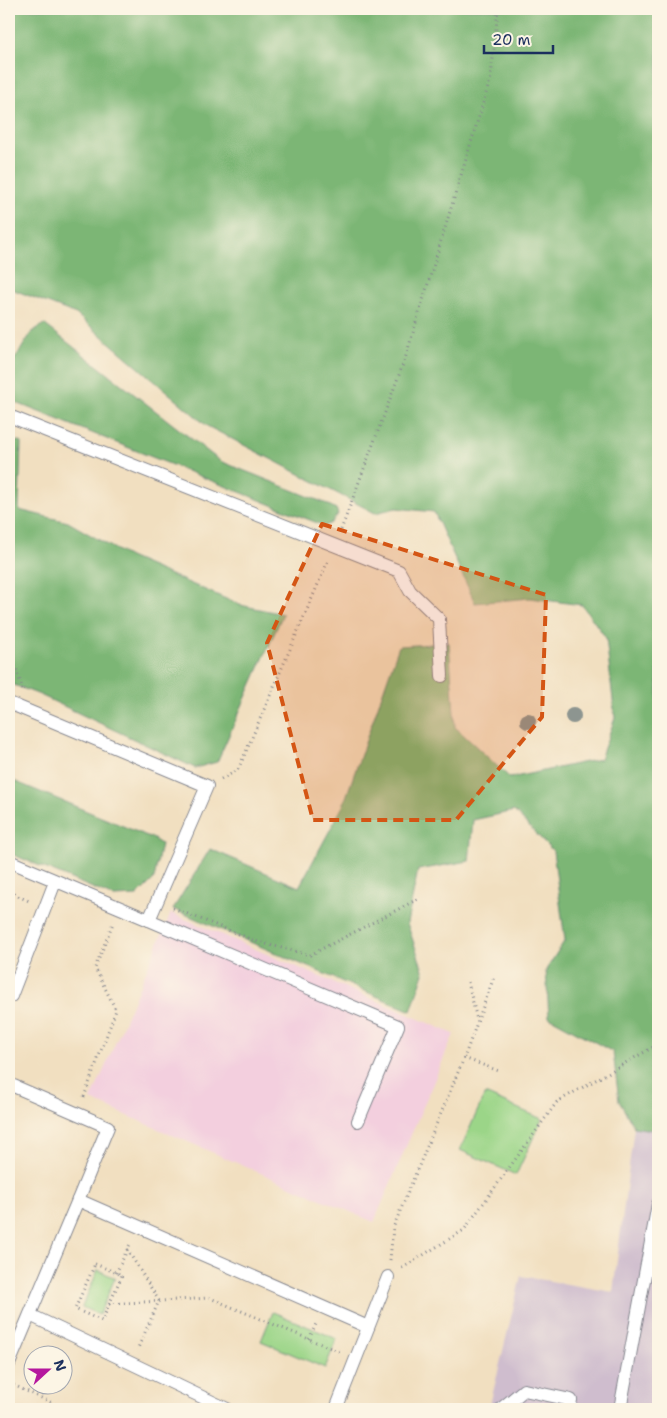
<svg xmlns="http://www.w3.org/2000/svg" width="667" height="1418" font-family="'Shantell Sans',sans-serif">
<style>
.built{fill:#f3cfde}
.industrial{fill:#cfbdce}
.green{fill:#9bd588;stroke:#5b8273}
.forest{fill:#7cb674;stroke:#4c7269}
.lines{fill:none;stroke-linecap:round;stroke-linejoin:round}
.service-casing{stroke:#86878f;stroke-width:14}
.path{stroke:#86878f;stroke-width:3;stroke-dasharray:1 4;stroke-linecap:butt}
.service{stroke:#fff;stroke-width:12}
.tree{fill:#8d9590}
.marked{fill:#d45514;fill-opacity:0.2;stroke:#d45514;stroke-width:4;stroke-dasharray:10 6;stroke-linejoin:round}
</style>
<rect width="100%" height="100%" fill="#fcf5e5"/>
<filter id="ink" filterUnits="userSpaceOnUse"><feTurbulence type="fractalNoise" baseFrequency=".02" numOctaves="2"/><feDisplacementMap in="SourceGraphic" scale="10" xChannelSelector="R" yChannelSelector="G"/><feConvolveMatrix kernelMatrix="1 2 1 2 8 2 1 2 1" color-interpolation-filters="sRGB"/></filter>
<filter id="wash" filterUnits="userSpaceOnUse"><feTurbulence type="fractalNoise" baseFrequency=".0096" numOctaves="4" result="noise"/><feDisplacementMap in="SourceGraphic" scale="20" xChannelSelector="R" yChannelSelector="G"/><feGaussianBlur stdDeviation="1.12" result="paint"/><feColorMatrix in="noise" values="0 0 0 0 0 0 0 0 0 0 0 0 0 0 0 0 0 1.4 0 .05"/><feComposite in="paint" operator="in"/></filter>
<g filter="url(#wash)">
<rect width="100%" height="100%" fill="#f1dfc0"/>
<path class="built" d="M171,913L454,1034L374,1222L91,1100Z"/>
<path class="industrial" d="M634,1127L658,1131V1409H489L521,1276L613,1292Z"/>
<g class="green">
<path d="M485,1094L542,1119L516,1175L460,1150Z"/>
<path d="M98,1270L115,1278L99,1315L82,1307Z"/>
<path d="M273,1312L337,1339L325,1368L261,1341Z"/>
</g>
<g class="forest">
<path d="M9,9H658V1131L634,1127L619,1101L613,1052L549,1017L546,970L565,940L553,851L514,811L473,820L469,861L418,870L407,923L424,973L411,1011L173,909L210,849L299,887L343,806L399,646L449,643L455,727L510,778L600,759L615,718L606,638L582,605L530,598L475,603L434,512L396,508L375,513L207,426L76,314L9,288Z"/>
<path d="M44,324L220,461L325,503L336,509L338,514L331,523L325,526L9,400V368L32,332Z"/>
<path d="M21,441L19,510L68,522L129,557L240,605L283,614L217,762L195,768L40,695L9,683V442Z"/>
<path d="M9,779L152,838L161,844L154,879L137,896L114,897L9,853Z"/>
</g>
</g>
<g filter="url(#ink)">
<g class="lines">
<g class="service-casing">
<g id="service">
<path d="M9,416L399,571L410,591L439,619L442,676"/>
<path d="M9,703L207,786L149,920L9,861"/>
<path d="M149,920L398,1026L358,1121"/>
<path d="M9,995L11,996L55,882"/>
<path d="M9,1084L108,1127L78,1200"/>
<path d="M30,1315L227,1409"/>
<path d="M9,1364L78,1200L368,1327"/>
<path d="M336,1409L388,1277"/>
<path d="M501,1409L524,1390L571,1400L569,1409"/>
<path d="M620,1409L658,1204"/>
</g>
</g>
<g class="path">
<path d="M341,530L405,359L491,77L498,9"/>
<path d="M9,646L23,690"/>
<path d="M221,779L238,770L328,561"/>
<path d="M9,892L29,901"/>
<path d="M173,908L258,942L310,955L418,899"/>
<path d="M468,982L477,1020"/>
<path d="M464,1058L499,1071"/>
<path d="M84,1097L116,1010L95,968L113,923"/>
<path d="M127,1249L159,1301L138,1348"/>
<path d="M390,1260L393,1228L464,1058L494,977"/>
<path d="M95,1264L122,1275L102,1321L75,1309Z"/>
<path d="M402,1268L464,1230L557,1102L655,1046L658,1031"/>
<path d="M116,1273L131,1242"/>
<path d="M109,1304L210,1298L340,1352"/>
<path d="M309,1339L316,1324"/>
<path d="M9,1383L65,1409"/>
<path d="M9,1403L22,1409"/>
</g>
<use href="#service" class="service"/>
</g>
<g class="tree">
<circle cx="573" cy="716" r="8"/>
<circle cx="528" cy="721" r="8"/>
</g>
</g>
<path class="marked" d="M322,524L546,595L542,717L456,820H313L267,643Z"/>
<rect width="667" height="1418" fill="none" stroke="#fcf5e5" stroke-width="30"/>
<g transform="translate(48 1370) rotate(69)"><circle r="24" fill="#fcf5e5" stroke="#a2a6af"/>
<path d="M0-4L9 19L0 12L-9 19Z" fill="#b5179e"/>
<text y="-8" font-size="14" font-weight="bold" text-anchor="middle" fill="#1b2f5e">N</text>
</g>
<path d="M484 45v8h69v-8" fill="none" stroke="#1b2f5e" stroke-width="2.5"/>
<text x="492" y="45" font-size="15" fill="#1b2f5e" stroke="#fcf5e5" stroke-width="4" paint-order="stroke">20 m</text>
</svg>
